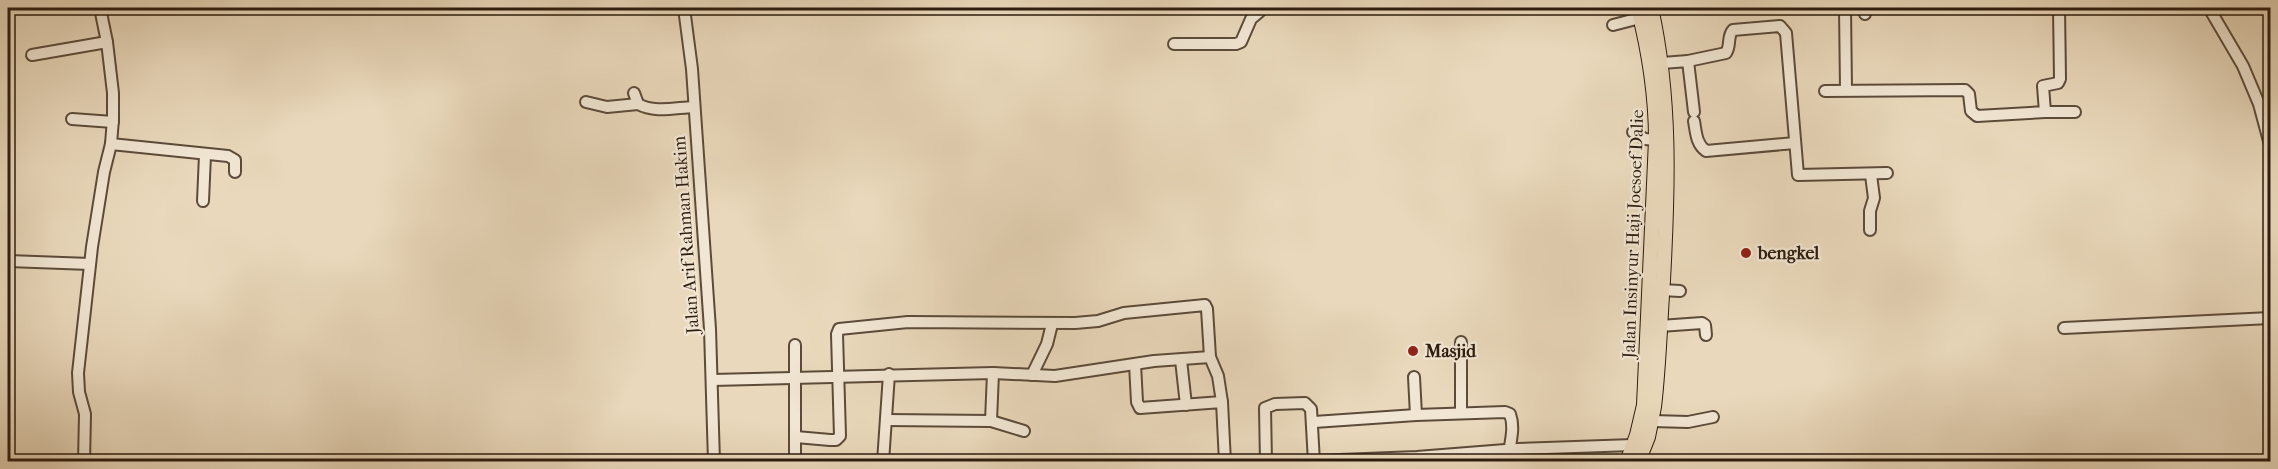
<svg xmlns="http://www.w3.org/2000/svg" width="2278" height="469" font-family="'IM FELL French Canon',serif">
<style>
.green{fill:#c9b89e;stroke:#7b6a56;stroke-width:1.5}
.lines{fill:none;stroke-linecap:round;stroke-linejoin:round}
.minor-casing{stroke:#5c4b3a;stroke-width:14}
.major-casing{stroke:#2d1c0f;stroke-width:16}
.minor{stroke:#f1e6d3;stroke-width:10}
.major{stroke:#e9d8bb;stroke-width:14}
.poi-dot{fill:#8f2418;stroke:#f1e6d3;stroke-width:2}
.labels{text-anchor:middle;stroke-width:4.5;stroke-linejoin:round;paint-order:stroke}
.street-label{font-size:18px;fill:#2d1c0f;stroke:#f1e6d3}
.poi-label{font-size:18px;font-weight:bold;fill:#2d1c0f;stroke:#f1e6d3;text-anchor:start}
</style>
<rect width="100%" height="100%" fill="#e9d8bb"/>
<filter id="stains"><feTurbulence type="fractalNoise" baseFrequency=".00333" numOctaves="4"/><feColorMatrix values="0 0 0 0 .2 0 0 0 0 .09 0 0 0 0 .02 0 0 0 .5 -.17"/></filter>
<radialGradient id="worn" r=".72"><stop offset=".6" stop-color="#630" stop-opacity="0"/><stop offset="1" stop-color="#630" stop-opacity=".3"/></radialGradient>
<path class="green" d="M761,8H964L909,12L762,13Z"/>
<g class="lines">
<g class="minor-casing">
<g id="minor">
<path d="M684,8L692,69L710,329L714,462"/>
<path d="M1845,8L1846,90"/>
<path d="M2209,8L2243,66L2259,104L2270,145"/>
<path d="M1865,14L1866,8"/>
<path d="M1613,25L1640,18"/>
<path d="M1174,44H1236L1241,42L1251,19L1264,8"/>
<path d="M32,55L107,42"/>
<path d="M1688,61L1726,53C1731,46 1727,36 1733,30L1780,26L1786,33L1798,175L1887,173"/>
<path d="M1662,63L1688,61L1694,112"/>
<path d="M1825,91L1965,90L1969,94L1971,111L1977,116L2045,112L2043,86L2058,83L2060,79L2059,8"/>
<path d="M634,93L638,104"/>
<path d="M586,102L607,107L638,104C654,113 674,108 693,107"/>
<path d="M2045,112H2075"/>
<path d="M72,119L113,122"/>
<path d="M1694,121C1696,132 1696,144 1706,151L1795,143"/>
<path d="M1633,132L1645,139L1656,140"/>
<path d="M111,144L228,156L235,160V172"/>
<path d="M203,201L205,155"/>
<path d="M1870,230V211L1874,198L1871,175"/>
<path d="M8,261L90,264"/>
<path d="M1662,290L1680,291"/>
<path d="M1660,326L1702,323L1705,325L1706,335"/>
<path d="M2064,328L2270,318"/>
<path d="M1461,342V413"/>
<path d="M1181,360L1186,405"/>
<path d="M1135,364L1137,402L1140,408L1222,402L1225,462"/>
<path d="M1032,375L1047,344L1052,324"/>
<path d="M1414,377L1416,415"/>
<path d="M712,380L993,373L1055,376L1154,361L1210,357"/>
<path d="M886,420L991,421L993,373"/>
<path d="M991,421L1024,431"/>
<path d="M1652,421L1688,422L1713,417"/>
<path d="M1314,422L1416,415L1505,412L1510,414C1516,431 1508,445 1509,462"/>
<path d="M796,437L830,440H836L840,436L837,334L839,329L908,322L1075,323L1098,321L1124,313L1205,305L1207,309L1210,357L1218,376L1222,402"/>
<path d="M1314,461L1417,457L1518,449L1633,445"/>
<path d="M84,462L85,414L79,392L78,373L92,247L104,172L111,144L113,119V93L107,42L100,8"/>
<path d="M795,462V345"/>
<path d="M883,462L889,374"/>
<path d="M1266,462L1265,408L1275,404L1305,403L1311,409L1314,462"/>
</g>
</g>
<g class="major-casing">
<g id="major">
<path d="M1627,462L1637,435L1644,405L1656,140C1656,95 1649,51 1638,8"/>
<path d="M1638,462L1648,437L1654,407C1659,365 1660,322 1663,280C1668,188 1671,98 1651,8"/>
</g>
</g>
<use href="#minor" class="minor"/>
<use href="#major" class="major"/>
</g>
<g class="poi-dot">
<circle cx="1746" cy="253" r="6"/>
<circle cx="1413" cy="351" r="6"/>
</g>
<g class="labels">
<g class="street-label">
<text transform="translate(1633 234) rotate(-88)" y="6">Jalan Insinyur Haji Joesoef Dalie</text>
<text transform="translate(686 235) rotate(-94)" y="6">Jalan Arif Rahman Hakim</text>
</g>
<g class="poi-label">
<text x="1758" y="259">bengkel</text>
<text x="1425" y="357">Masjid</text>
</g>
</g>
<rect width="2278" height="469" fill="none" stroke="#e9d8bb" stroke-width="30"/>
<rect x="9" y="9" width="2260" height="451" fill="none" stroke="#2d1c0f" stroke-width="3"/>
<rect x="15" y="15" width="2248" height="439" fill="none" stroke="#2d1c0f" stroke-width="1.5"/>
<rect width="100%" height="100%" filter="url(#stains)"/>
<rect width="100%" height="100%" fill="url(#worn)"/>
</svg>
